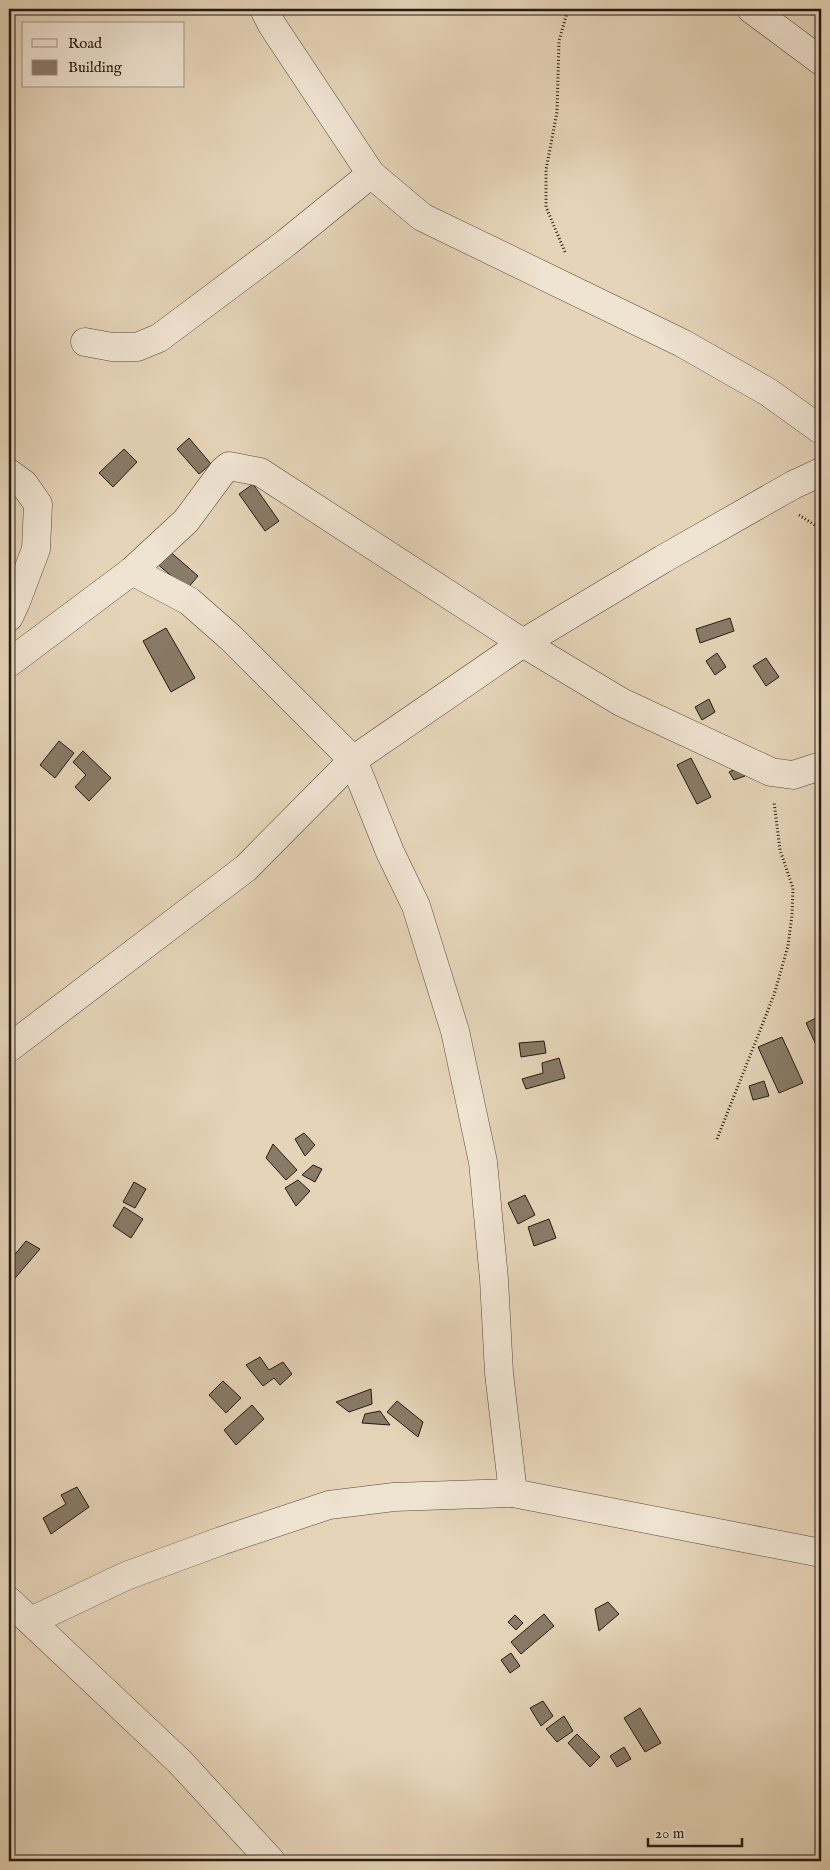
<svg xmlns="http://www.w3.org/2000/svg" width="830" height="1870" font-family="'IM FELL English',serif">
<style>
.building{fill:#887b68;stroke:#231a12}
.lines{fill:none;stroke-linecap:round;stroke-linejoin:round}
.street-casing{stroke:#54483c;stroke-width:29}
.path{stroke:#231a12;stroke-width:3;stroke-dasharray:1 2.5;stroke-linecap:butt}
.street{stroke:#efe3d1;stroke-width:28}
</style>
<rect width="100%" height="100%" fill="#e6d4b8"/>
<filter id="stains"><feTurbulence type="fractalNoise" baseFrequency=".004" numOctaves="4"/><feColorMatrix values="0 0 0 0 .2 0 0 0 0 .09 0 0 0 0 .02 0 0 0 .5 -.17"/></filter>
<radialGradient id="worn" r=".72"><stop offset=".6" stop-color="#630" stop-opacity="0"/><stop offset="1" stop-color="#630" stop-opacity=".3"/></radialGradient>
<g class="building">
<path d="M189,438L211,464L199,474L177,449Z"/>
<path d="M124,449L137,462L113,487L99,473Z"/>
<path d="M253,484L279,521L265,531L239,494Z"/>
<path d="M167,549L198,576L187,589L156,563Z"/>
<path d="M730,618L734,631L700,643L696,629Z"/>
<path d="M166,628L195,678L171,692L143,641Z"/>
<path d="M717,653L726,667L715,675L706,661Z"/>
<path d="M766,658L779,677L766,686L753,666Z"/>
<path d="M709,699L715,712L702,720L695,707Z"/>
<path d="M59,741L74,753L55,778L40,765Z"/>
<path d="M83,751L111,778L89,801L75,787L86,775L73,762Z"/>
<path d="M691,758L711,797L697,804L677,765Z"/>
<path d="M740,767L745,776L734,780L729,772Z"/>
<path d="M818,1017L821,1024V1045L817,1047L806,1023Z"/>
<path d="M782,1037L803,1083L779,1093L758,1047Z"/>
<path d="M544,1041L546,1053L521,1057L519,1043Z"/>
<path d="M559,1058L565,1078L526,1089L522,1079L543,1073L542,1063Z"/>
<path d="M764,1081L769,1096L753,1100L749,1086Z"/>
<path d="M304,1133L315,1145L305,1156L295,1139Z"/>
<path d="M273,1144L297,1170L286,1180L266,1158Z"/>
<path d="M313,1165L322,1169L315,1182L302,1175Z"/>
<path d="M298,1180L310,1191L296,1206L285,1188Z"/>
<path d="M134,1182L146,1189L135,1208L123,1202Z"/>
<path d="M525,1195L535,1215L518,1224L508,1203Z"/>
<path d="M124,1207L143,1219L131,1238L113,1226Z"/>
<path d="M549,1219L556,1238L534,1246L528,1227Z"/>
<path d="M26,1241L40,1249L10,1284L9,1283V1255L12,1258Z"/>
<path d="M260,1357L269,1370L283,1362L292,1374L280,1385L274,1378L263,1386L246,1365Z"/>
<path d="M223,1381L241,1398L226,1413L209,1395Z"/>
<path d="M371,1389L372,1404L349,1412L336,1402Z"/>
<path d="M397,1401L423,1422L418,1437L387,1412Z"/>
<path d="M252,1405L264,1419L236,1445L224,1430Z"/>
<path d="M380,1411L390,1425L362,1423L365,1414Z"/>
<path d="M77,1487L89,1507L51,1534L43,1518L66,1504L61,1495Z"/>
<path d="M608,1602L619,1614L599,1631L595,1609Z"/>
<path d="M544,1614L554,1626L521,1654L511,1642Z"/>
<path d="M515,1615L523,1623L516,1630L508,1622Z"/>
<path d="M511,1653L520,1666L510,1673L501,1660Z"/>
<path d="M543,1701L553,1716L541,1726L530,1708Z"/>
<path d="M640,1708L661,1743L645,1752L624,1718Z"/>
<path d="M564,1716L573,1731L557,1742L546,1729Z"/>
<path d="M577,1734L600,1757L590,1767L568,1743Z"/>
<path d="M624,1747L631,1759L617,1767L610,1756Z"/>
</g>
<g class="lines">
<g class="street-casing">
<g id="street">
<path d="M264,9L272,25L371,174L422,217L682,343L768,392L821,430"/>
<path d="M751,9L821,61"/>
<path d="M85,342L112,347H137L159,338L286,243L371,174"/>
<path d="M9,473L24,484L38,504L36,549L16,602L9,617"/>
<path d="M132,571L189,601L231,638L353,760L390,852L416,906L455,1031L483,1162L494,1279L499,1373L513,1493"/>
<path d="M9,663L132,571L186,521L223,471L229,466L260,472L523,643L621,702L771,772L793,775L821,766"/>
<path d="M9,1048L246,868L353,760L523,643L663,559L793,485L821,472"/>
<path d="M9,1601L180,1762L271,1861"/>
<path d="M31,1621L126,1576L221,1541L329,1505L394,1497L513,1493L821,1553"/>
</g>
</g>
<g class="path">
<path d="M565,252L546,207V170L557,112L559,41L568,9"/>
<path d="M799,515L821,529"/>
<path d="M717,1139L774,995L788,946L792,915L793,888L780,850L774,802"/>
</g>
<use href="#street" class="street"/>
</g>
<rect width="830" height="1870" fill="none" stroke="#e6d4b8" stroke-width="30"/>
<rect x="10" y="10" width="810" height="1850" fill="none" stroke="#231a12" stroke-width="2.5"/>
<rect x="15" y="15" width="800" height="1840" fill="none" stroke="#231a12"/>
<rect x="22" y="22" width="162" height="65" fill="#efe3d1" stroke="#9d9385"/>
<rect x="32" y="39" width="25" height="8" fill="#efe3d1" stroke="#9d9385"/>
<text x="68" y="48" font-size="15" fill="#231a12">Road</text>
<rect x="32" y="60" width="25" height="15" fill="#887b68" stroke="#9d9385"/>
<text x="68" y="72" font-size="15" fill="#231a12">Building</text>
<path d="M648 1838v8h94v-8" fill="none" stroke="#231a12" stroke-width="2.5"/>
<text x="655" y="1838" font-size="15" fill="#231a12" stroke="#efe3d1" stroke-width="4" paint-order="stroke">20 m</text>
<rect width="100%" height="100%" filter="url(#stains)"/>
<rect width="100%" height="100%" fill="url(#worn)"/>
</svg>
